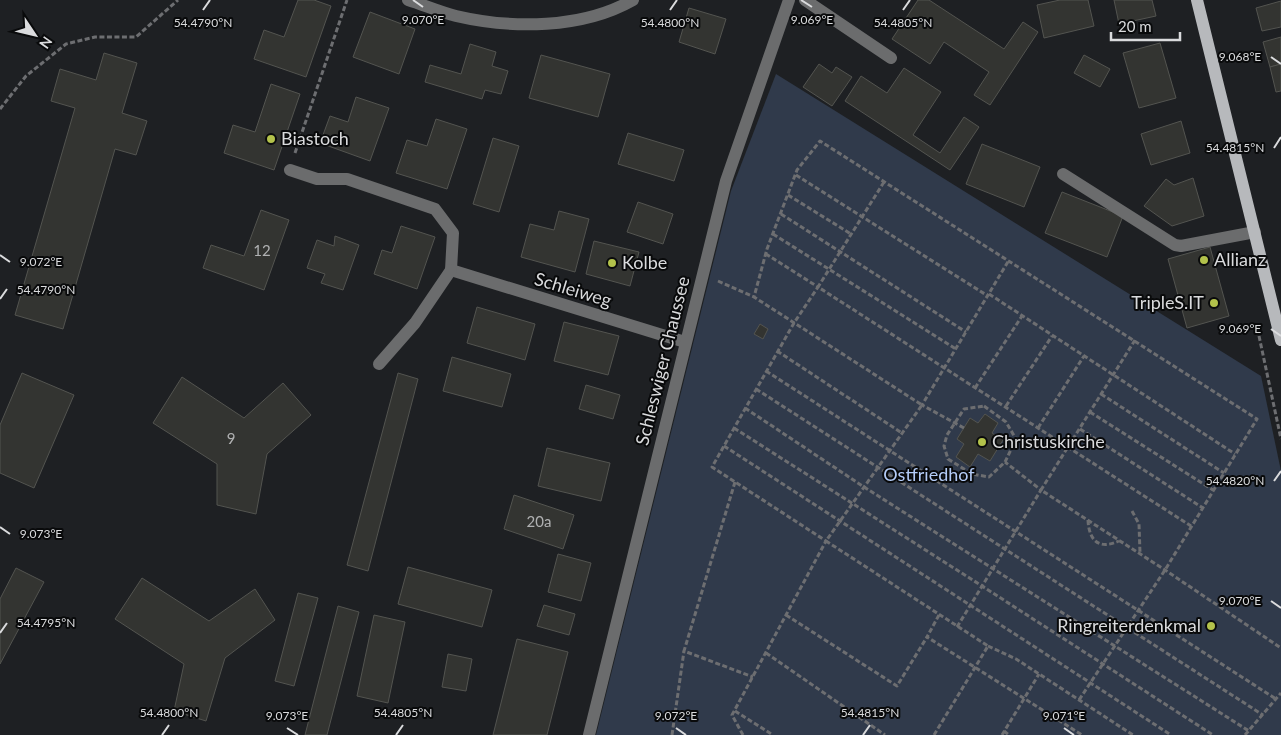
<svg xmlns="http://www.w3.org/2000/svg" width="1281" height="735" font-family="Lato,sans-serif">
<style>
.green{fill:#303a4b}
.building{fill:#333431;stroke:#535450}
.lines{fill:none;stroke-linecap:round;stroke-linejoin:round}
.path{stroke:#6d6e71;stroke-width:3;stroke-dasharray:5 2.5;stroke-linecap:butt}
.minor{stroke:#6b6c6d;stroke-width:12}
.major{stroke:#b7b9bc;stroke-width:12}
.ticks{fill:none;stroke:#dadbdd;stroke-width:2}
.poi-dot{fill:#b3c24b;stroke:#090a0b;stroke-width:2}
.labels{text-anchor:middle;stroke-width:4;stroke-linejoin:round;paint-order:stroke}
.number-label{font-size:15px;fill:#b0b1b2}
.poi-label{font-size:18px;fill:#dadbdd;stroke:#090a0b;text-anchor:start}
.street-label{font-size:18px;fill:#dadbdd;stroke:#090a0b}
.park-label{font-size:18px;fill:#b4ccf7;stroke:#090a0b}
.ticks-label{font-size:12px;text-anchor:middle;fill:#dadbdd;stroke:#090a0b;stroke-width:4;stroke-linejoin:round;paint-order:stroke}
</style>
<rect width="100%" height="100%" fill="#1e2023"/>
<path class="green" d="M776,74L1261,376L1281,471V735H596L731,191Z"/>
<g class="building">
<path d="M298,0H314L331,6L306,77L254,59L264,30L284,37Z"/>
<path d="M918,0H929L1004,49L1023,22L1038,32L990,105L974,95L989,72L944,42L930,64L892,39Z"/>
<path d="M1060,0H1088L1094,26L1044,38L1037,5Z"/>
<path d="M1114,0H1152L1156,16L1119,24Z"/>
<path d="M1281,1V27L1262,31L1256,8Z"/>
<path d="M689,8L726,19L715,54L679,42Z"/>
<path d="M370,12L415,29L399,74L353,57Z"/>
<path d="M1281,37V64L1270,67L1263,42Z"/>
<path d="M1160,43L1176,98L1139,108L1123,53Z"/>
<path d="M470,44L496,52L492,66L508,71L501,94L485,90L482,99L425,82L430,65L461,74Z"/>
<path d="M104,53L137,63L122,113L147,121L136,155L115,149L63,329L15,315L75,108L51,101L60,69L96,80Z"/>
<path d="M541,55L610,74L598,117L529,98Z"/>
<path d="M1084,55L1110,69L1100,87L1074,73Z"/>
<path d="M819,64L832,73L836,67L852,77L832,106L803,87Z"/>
<path d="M1281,64V91L1276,92L1270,67Z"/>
<path d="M904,68L941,92L913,135L940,153L964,117L979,127L950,170L845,101L861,76L887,93Z"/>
<path d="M271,84L300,94L274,170L224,153L233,125L255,132Z"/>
<path d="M356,97L389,108L370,161L320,143L330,116L348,122Z"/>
<path d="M436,119L467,129L447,189L396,173L407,140L427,146Z"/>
<path d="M1181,121L1190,153L1151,165L1141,134Z"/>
<path d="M628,133L684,150L674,181L618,164Z"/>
<path d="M493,138L519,146L499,212L473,204Z"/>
<path d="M982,144L1040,167L1024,207L966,184Z"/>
<path d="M1193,178L1204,216L1172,226L1144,206L1166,179L1174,185Z"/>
<path d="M1062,192L1123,216L1107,257L1045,233Z"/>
<path d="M638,202L673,214L663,244L627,232Z"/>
<path d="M261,210L289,220L264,290L203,268L211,245L244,256Z"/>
<path d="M559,211L589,219L575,272L521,257L530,224L554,230Z"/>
<path d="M401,226L435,237L417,289L374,274L382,250L392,253Z"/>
<path d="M335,236L359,245L343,290L321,283L325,274L307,268L317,240L334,246Z"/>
<path d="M594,241L639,252L630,286L586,274Z"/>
<path d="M1210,247L1229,316L1187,328L1168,259Z"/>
<path d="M477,307L535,324L525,360L467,343Z"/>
<path d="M564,322L619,336L608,375L554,361Z"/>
<path d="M760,324L768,329L763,339L754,334Z"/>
<path d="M452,357L511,374L502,407L443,391Z"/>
<path d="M22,373L74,395L34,488L0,473V425Z"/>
<path d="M398,373L418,379L368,571L347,565Z"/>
<path d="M182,377L244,418L283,383L311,415L267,454L256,514L217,505V464L153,423Z"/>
<path d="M586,385L620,395L613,419L579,409Z"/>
<path d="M985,414L998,423L992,433L1003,440L990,461L978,454L970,467L956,457L964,444L957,439L970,418L978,423Z"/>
<path d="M547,448L610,463L601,501L538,486Z"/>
<path d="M514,495L574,515L563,549L504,529Z"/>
<path d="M558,554L591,563L581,601L548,592Z"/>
<path d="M408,567L492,590L482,627L398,604Z"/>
<path d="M16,568L44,582L0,664V599Z"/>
<path d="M142,578L209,621L255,589L275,620L225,658L206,721L174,711L184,664L115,619Z"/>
<path d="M298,593L318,598L294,686L275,681Z"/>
<path d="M544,605L575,614L569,635L537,626Z"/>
<path d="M338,606L359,612L327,735H305Z"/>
<path d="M374,615L405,622L388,703L357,696Z"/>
<path d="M517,639L568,652L547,735H493Z"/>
<path d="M448,654L472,659L466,691L442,687Z"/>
</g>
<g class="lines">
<g class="path">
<path d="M0,109L26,76L66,44L95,37H136L178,0"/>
<path d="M295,153L347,0"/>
<path d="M796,175L988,296"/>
<path d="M884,182L818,287L1191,526"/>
<path d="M788,195L851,234"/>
<path d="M781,214L966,332"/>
<path d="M773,234L956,349"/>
<path d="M718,281L754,297"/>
<path d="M989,294L1235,454"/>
<path d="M1259,336L1281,439"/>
<path d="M1135,340L1041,490L1165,570L1281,648"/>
<path d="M777,351L902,433"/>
<path d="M766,371L1276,699"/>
<path d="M975,388L1022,316"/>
<path d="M756,389L1263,715"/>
<path d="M1101,394L1224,473"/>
<path d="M984,406L1006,422L1016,439L1005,462L989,477L972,474L948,459L944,446L947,435L964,409Z"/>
<path d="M1006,406L1052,336"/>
<path d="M745,408L864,487L1249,731"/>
<path d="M1090,412L1213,490"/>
<path d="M734,428L982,586L1213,735"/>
<path d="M964,428L922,405L1009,260"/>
<path d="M1038,428L1084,356"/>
<path d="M1080,429L1203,508"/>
<path d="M724,446L1171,735"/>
<path d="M735,482L684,651L753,677"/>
<path d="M1132,511L1139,524L1140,553"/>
<path d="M1088,520C1089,541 1099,550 1119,541"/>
<path d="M786,615L897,686L927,637"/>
<path d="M939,615L927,637L1082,735"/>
<path d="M957,627L1041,490L1005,462"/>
<path d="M988,646L1016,659L1133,735"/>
<path d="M766,653L885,735"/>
<path d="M735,711L773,735"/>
<path d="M1004,731L1009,735"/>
<path d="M672,735L684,651"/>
<path d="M743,735L732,715L826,541L712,467L794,323L818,287L766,254"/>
<path d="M934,735L988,646L826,541L922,405L754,297L767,249L797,170L820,141L1257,419L1165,570L1079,700"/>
<path d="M1002,735L1039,674"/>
<path d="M1245,735L1281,693"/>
</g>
<g class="minor">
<path d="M408,0C424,5 440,12 456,16C512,29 582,29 633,0"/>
<path d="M805,0L891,58"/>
<path d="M290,170L317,179H347L435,209L453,233L451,270L685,342"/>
<path d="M1063,174L1175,245L1181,246L1255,232"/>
<path d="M379,364L415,323L451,270"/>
<path d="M589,735L726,181L789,0"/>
</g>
<path class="major" d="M1197,0L1281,340"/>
</g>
<path class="ticks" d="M413,0L423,7M801,0L812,7M203,10L210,0M670,10L677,0M903,10L910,0M1271,57L1281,64M1274,148L1281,137M0,255L10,262M0,299L7,289M1271,329L1281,336M1274,481L1281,471M0,527L10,534M1271,601L1281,608M0,633L7,623M287,728L298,735M676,728L686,735M1064,728L1074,735M162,735L169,725M396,735L403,725M863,735L870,725"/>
<g class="poi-dot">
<circle cx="271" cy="139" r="5"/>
<circle cx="1204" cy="260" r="5"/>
<circle cx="612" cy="263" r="5"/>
<circle cx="1214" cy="303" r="5"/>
<circle cx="982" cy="442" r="5"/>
<circle cx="1211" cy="626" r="5"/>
</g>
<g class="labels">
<g class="number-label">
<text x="262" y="256">12</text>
<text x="231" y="444">9</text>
<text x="539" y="527">20a</text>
</g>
<g class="poi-label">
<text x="281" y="145">Biastoch</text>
<text x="1214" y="266">Allianz</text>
<text x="622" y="269">Kolbe</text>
<text x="1204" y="309" text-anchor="end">TripleS.IT</text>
<text x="992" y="448">Christuskirche</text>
<text x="1201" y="632" text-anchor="end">Ringreiterdenkmal</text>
</g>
<g class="street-label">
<text transform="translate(573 290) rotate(17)" y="6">Schleiweg</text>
<text transform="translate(663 361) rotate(-76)" y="6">Schleswiger Chaussee</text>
</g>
<g class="park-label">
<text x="929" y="481">Ostfriedhof</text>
</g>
</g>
<g class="ticks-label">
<text x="812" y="24">9.069°E</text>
<text x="423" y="24">9.070°E</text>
<text x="203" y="27">54.4790°N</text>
<text x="670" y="27">54.4800°N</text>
<text x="903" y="27">54.4805°N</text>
<text x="1240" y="61">9.068°E</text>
<text x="1235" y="152">54.4815°N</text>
<text x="41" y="266">9.072°E</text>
<text x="46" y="294">54.4790°N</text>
<text x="1240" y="333">9.069°E</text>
<text x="1235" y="485">54.4820°N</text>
<text x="41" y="538">9.073°E</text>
<text x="1240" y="605">9.070°E</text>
<text x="46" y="627">54.4795°N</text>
<text x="169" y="717">54.4800°N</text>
<text x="403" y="717">54.4805°N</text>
<text x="870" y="717">54.4815°N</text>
<text x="287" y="720">9.073°E</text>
<text x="676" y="720">9.072°E</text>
<text x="1064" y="720">9.071°E</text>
</g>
<g transform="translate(35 35) rotate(125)" stroke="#090a0b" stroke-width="4" paint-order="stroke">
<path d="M0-4L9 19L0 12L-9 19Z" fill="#dadbdd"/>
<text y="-8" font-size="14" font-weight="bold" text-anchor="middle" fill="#dadbdd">N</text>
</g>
<path d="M1111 32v8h69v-8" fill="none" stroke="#dadbdd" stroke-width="2.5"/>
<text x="1118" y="32" font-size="15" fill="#dadbdd" stroke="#090a0b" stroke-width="4" paint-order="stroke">20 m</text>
</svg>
